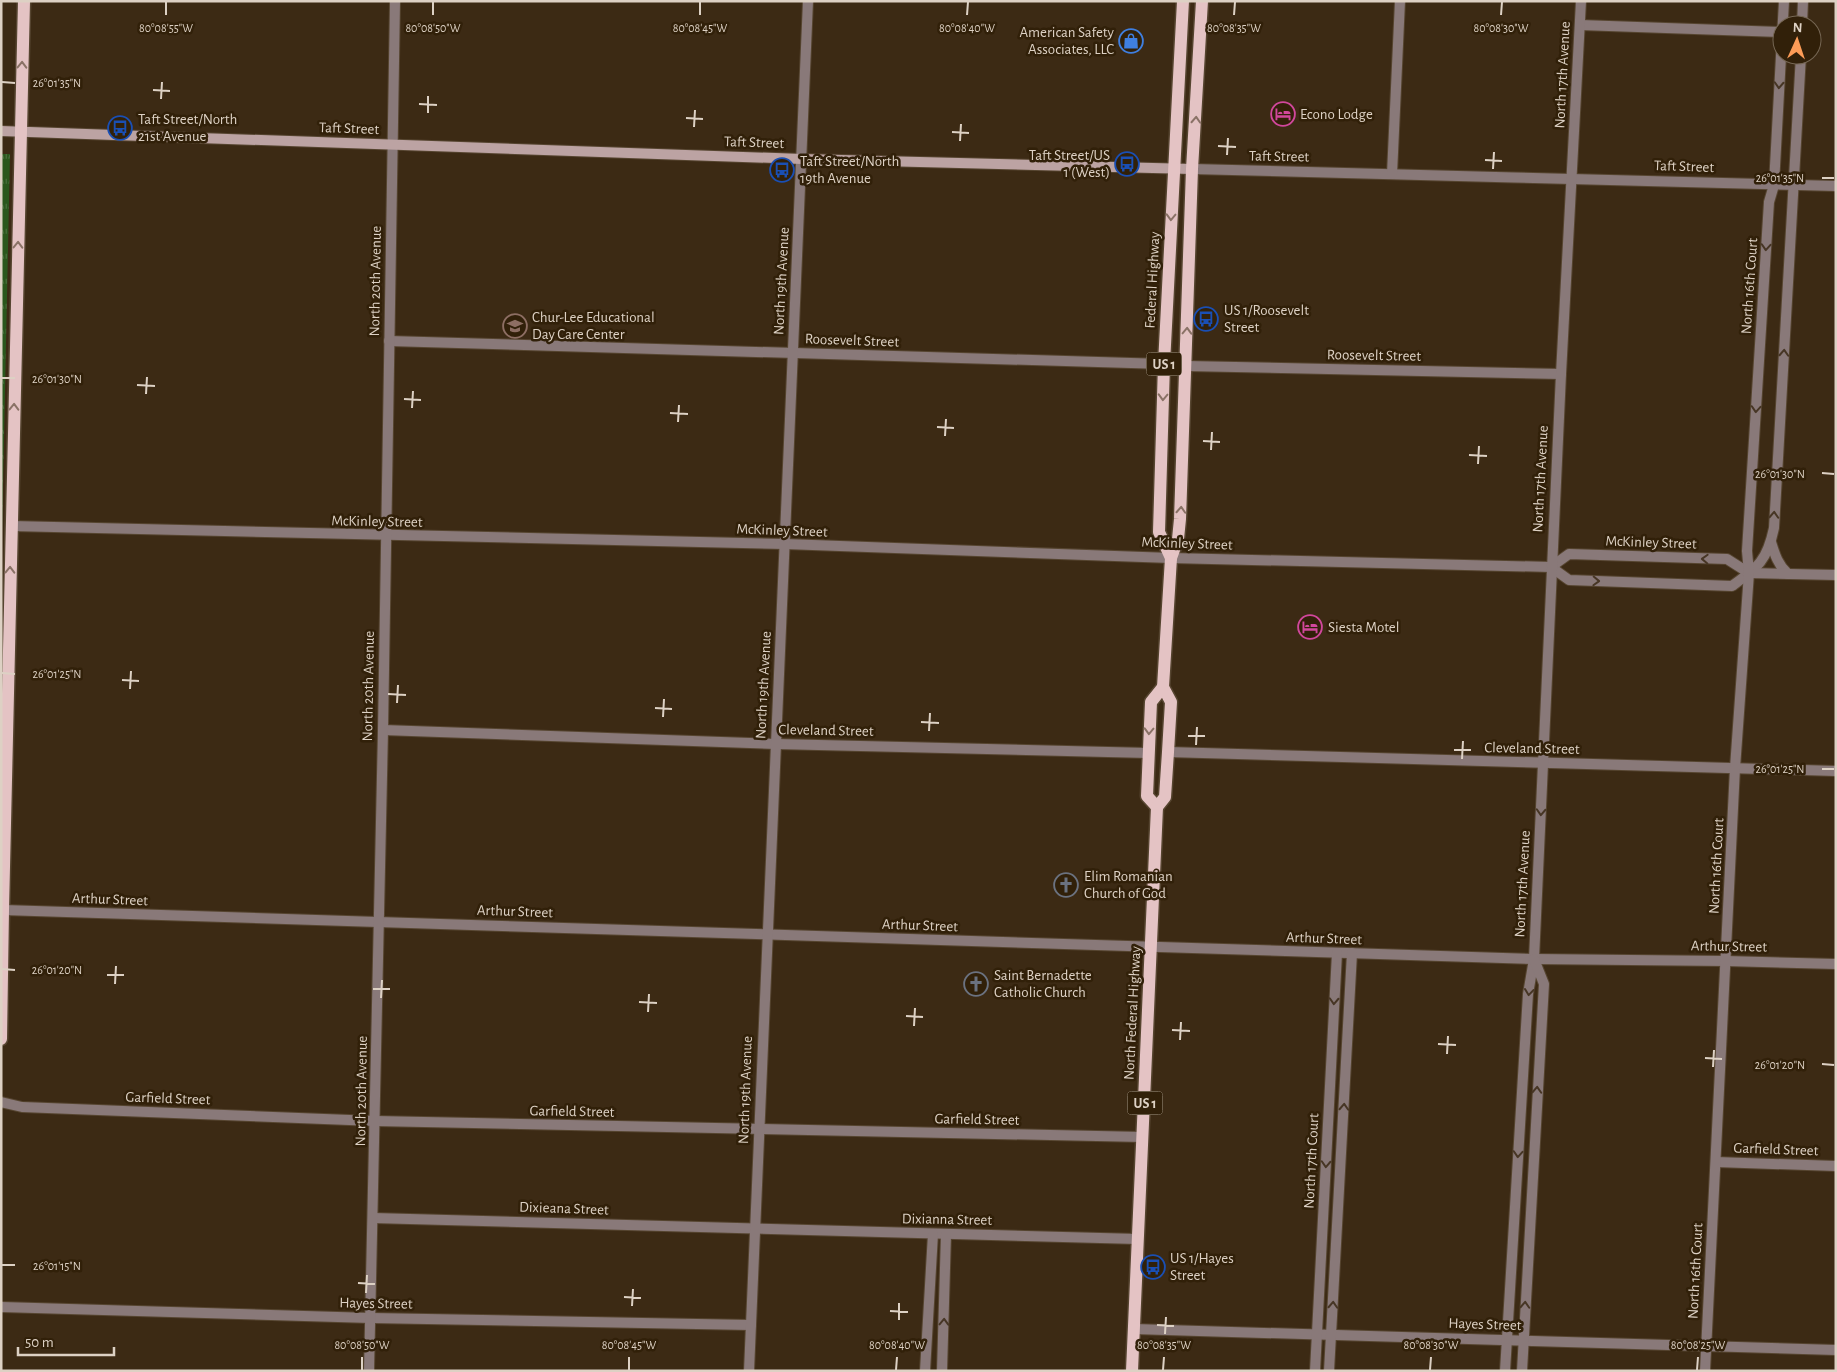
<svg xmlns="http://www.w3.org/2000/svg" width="1837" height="1372" font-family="'Alegreya Sans',sans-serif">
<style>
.grass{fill:url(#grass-tufts)}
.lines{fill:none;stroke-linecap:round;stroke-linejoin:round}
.street-casing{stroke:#564530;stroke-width:12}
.secondary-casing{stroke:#564530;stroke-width:12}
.primary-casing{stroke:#564530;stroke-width:15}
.street{stroke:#897979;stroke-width:10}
.secondary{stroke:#bca3a3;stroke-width:10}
.primary{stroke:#e4c3c4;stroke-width:12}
.oneway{stroke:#8a7266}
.oneway2{stroke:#473625}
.ticks{fill:none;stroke:#ddd1c4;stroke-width:2}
.labels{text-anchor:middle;stroke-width:5;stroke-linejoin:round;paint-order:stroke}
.shield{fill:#312009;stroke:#a99c8c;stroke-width:1}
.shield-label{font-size:14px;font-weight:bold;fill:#ddd1c4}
.poi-label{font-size:15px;fill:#ddd1c4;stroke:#312009;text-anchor:start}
.street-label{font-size:15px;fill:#ddd1c4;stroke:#312009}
.ticks-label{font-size:12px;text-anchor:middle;fill:#ddd1c4;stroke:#312009;stroke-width:5;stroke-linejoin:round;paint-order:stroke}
</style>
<defs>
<pattern id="grass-tufts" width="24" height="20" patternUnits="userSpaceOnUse" patternTransform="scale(1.25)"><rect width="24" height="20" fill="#2a571c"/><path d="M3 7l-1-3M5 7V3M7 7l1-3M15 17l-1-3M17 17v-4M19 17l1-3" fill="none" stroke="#486e3b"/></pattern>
</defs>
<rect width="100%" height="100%" fill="#3c2a14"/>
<path class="grass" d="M1,154H10L1,580Z"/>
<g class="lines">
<g class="street-casing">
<g id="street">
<path d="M1580,25L1781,32"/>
<path d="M1802,25L1803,1"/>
<path d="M1192,169C1407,175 1621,180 1836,186"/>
<path d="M1392,174L1400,1"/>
<path d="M389,341L1164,364"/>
<path d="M1186,366L1561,374"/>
<path d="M11,526L785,544L1171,558L1551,567L1569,580L1732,586C1758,567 1767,561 1774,528L1801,55"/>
<path d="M1771,542C1775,555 1778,565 1788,574"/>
<path d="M1551,567L1569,554L1727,559L1749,573L1836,575"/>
<path d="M383,730L776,744L1149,753"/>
<path d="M1168,752L1836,771"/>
<path d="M3,910L1534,959L1726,961L1836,964"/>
<path d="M1,1102L22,1107L375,1121L1143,1137"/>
<path d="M1716,1162L1836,1166"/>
<path d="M373,1218L1138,1239"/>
<path d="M1,1307L371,1318L751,1325"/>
<path d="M1134,1329L1836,1350"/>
<path d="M369,1371L383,730L395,1"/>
<path d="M749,1371L808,1"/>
<path d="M925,1371L933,1234"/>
<path d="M942,1371L946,1234"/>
<path d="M1315,1371L1337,953"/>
<path d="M1329,1371L1352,953"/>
<path d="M1505,1371L1528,994L1534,959L1561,374L1581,1"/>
<path d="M1522,1371L1544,984L1534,959"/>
<path d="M1705,1371L1735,768L1749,573L1747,551L1769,202L1774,185L1775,166L1784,1"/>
</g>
</g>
<g class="secondary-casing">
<path id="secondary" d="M1,131L802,159L1192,169"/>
</g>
<g class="primary-casing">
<g id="primary">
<path d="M1171,558L1159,532L1164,364L1183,1"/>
<path d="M1157,807L1165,797L1168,752L1171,702L1163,687L1171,558L1178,539L1180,519L1192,169L1202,1"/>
<path d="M1157,807L1147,796L1151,702L1163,687"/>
<path d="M1,1039L3,910L24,1"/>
<path d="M1132,1371L1157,807"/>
</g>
</g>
<use href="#street" class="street"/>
<use href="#secondary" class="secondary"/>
<use href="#primary" class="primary"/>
</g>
<defs><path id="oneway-chevron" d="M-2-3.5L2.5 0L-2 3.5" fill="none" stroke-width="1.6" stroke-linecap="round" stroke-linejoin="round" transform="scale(1.25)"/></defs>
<g class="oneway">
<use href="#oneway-chevron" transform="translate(22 65) rotate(-89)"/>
<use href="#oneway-chevron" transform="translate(1196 120) rotate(-87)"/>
<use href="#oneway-chevron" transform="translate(1171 217) rotate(92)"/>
<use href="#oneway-chevron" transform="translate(18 245) rotate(-89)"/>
<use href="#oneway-chevron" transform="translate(1187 331) rotate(-88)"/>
<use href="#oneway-chevron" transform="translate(1163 397) rotate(92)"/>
<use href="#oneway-chevron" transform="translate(14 407) rotate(-89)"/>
<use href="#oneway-chevron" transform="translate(1181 510) rotate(-87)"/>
<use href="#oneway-chevron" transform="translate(10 570) rotate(-89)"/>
<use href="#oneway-chevron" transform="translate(1149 731) rotate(92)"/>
</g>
<g class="oneway2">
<use href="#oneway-chevron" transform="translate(1779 85) rotate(93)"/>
<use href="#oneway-chevron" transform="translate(1766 247) rotate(94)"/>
<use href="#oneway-chevron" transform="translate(1784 353) rotate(-87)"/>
<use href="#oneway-chevron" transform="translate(1756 409) rotate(94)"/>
<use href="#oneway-chevron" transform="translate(1774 515) rotate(-87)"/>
<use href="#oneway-chevron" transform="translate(1705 559) rotate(-178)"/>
<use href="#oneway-chevron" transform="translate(1596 581) rotate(2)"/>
<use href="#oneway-chevron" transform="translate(1541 812) rotate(93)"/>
<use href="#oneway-chevron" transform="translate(1529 992) rotate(97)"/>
<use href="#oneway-chevron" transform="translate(1334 1001) rotate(93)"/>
<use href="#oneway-chevron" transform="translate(1537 1090) rotate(-87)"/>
<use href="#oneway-chevron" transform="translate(1344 1107) rotate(-87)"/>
<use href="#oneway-chevron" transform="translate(1518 1154) rotate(94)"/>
<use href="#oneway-chevron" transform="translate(1326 1164) rotate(93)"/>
<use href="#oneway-chevron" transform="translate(1333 1305) rotate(-87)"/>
<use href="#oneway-chevron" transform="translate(1525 1305) rotate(-87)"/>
<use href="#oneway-chevron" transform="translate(944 1322) rotate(-88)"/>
</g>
<path class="ticks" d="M166,15V2M433,15V2M700,15V2M967,15L968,2M1234,15L1235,2M1501,15L1502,2M2,82L15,83M153,90L170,91M161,99L162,82M419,104L437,105M428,113V96M686,118L703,119M694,127L695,110M952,132L969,133M960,141L961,124M1218,146L1236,147M1227,155L1228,138M1485,160L1502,161M1493,169L1494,152M1822,178H1834M2,378H15M137,385L155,386M146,394L147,377M404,399L421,400M412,408L413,391M670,413L688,414M678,422L679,405M937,427L954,428M945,436L946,419M1203,441L1220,442M1211,450L1212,432M1469,455L1487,456M1478,464L1479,446M1822,473L1834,474M2,673L15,674M122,680L139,681M130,689L131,671M388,694L406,695M397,703L398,685M655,708L672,709M663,717L664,699M921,722L939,723M929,731L930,713M1188,736H1205M1196,745L1197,727M1454,750H1471M1462,759L1463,741M1822,769H1834M2,969L15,970M107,975H124M115,984L116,966M373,989H390M381,998L382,980M639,1002L657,1003M648,1012L649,994M906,1016L923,1017M914,1026L915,1008M1172,1030L1190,1031M1180,1040L1181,1022M1438,1044L1456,1045M1447,1054L1448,1036M1705,1058L1722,1059M1822,1064L1834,1065M1713,1067L1714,1050M2,1265H15M358,1283L375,1284M366,1293L367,1275M624,1297L641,1298M632,1306L633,1289M890,1311L908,1312M899,1320V1303M1157,1325L1174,1326M1165,1334L1166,1317M362,1370V1357M629,1370V1357M896,1370L897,1357M1163,1370L1164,1357M1430,1370L1431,1357M1697,1370L1698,1357"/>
<defs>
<g id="shop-ring" transform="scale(1.25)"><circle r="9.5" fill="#312009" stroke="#3f7fe0" stroke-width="1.5"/><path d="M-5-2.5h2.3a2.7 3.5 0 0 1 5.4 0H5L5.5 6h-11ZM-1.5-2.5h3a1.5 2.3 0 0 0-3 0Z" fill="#3f7fe0"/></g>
<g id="hotel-ring" transform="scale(1.25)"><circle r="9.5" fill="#312009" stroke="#d1479c" stroke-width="1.5"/><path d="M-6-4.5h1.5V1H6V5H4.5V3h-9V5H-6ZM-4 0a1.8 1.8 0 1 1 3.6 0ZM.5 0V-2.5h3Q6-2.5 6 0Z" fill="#d1479c"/></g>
<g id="bus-ring" transform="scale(1.25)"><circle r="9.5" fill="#312009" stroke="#1a4fb4" stroke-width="1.5"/><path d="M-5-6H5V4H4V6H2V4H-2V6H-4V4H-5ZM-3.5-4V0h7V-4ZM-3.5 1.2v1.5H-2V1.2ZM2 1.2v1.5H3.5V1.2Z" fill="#1a4fb4"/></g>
<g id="school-ring" transform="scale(1.25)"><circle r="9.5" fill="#312009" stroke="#8d6e63" stroke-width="1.5"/><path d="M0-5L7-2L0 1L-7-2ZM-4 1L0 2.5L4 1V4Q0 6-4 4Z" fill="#8d6e63"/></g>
<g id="church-ring" transform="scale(1.25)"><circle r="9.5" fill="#312009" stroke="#6b7280" stroke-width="1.5"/><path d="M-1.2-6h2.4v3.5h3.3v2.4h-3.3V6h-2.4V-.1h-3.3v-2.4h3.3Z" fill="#6b7280"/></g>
</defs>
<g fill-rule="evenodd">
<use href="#shop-ring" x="1131" y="41"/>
<use href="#hotel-ring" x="1283" y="114"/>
<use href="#bus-ring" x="120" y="128"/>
<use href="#bus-ring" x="1127" y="164"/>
<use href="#bus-ring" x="782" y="170"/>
<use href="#bus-ring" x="1206" y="319"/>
<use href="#school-ring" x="515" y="326"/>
<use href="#hotel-ring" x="1310" y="627"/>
<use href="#church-ring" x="1066" y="885"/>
<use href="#church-ring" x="976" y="984"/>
<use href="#bus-ring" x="1153" y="1267"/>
</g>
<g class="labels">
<g class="shield">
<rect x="1146.5" y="352.5" width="35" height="23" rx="4"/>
<rect x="1127.5" y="1091.5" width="35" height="23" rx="4"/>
</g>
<g class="shield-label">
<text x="1164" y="369">US 1</text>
<text x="1145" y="1108">US 1</text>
</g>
<g class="poi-label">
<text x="1114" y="37" text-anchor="end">American Safety<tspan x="1114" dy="17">Associates, LLC</tspan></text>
<text x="1300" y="119">Econo Lodge</text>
<text x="138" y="124">Taft Street/North<tspan x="138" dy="17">21st Avenue</tspan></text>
<text x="1110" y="160" text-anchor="end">Taft Street/US<tspan x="1110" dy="17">1 (West)</tspan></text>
<text x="800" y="166">Taft Street/North<tspan x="800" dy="17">19th Avenue</tspan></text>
<text x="1224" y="315">US 1/Roosevelt<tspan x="1224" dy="17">Street</tspan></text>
<text x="532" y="322">Chur-Lee Educational<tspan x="532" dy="17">Day Care Center</tspan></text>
<text x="1328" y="632">Siesta Motel</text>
<text x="1084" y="881">Elim Romanian<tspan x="1084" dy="17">Church of God</tspan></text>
<text x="994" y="980">Saint Bernadette<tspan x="994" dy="17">Catholic Church</tspan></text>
<text x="1170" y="1263">US 1/Hayes<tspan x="1170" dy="17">Street</tspan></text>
</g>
<g class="street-label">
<text transform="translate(1562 75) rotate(-87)" y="5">North 17th Avenue</text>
<text transform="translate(349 128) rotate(2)" y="5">Taft Street</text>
<text transform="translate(754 142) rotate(2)" y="5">Taft Street</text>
<text transform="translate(1279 156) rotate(1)" y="5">Taft Street</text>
<text transform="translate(1684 166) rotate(2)" y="5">Taft Street</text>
<text transform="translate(1152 280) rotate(-87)" y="5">Federal Highway</text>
<text transform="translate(375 281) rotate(-89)" y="5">North 20th Avenue</text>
<text transform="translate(781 281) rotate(-87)" y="5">North 19th Avenue</text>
<text transform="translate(1749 286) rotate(-86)" y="5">North 16th Court</text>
<text transform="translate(852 340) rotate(2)" y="5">Roosevelt Street</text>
<text transform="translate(1374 355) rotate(1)" y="5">Roosevelt Street</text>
<text transform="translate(1540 479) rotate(-87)" y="5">North 17th Avenue</text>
<text transform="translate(377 521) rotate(1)" y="5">McKinley Street</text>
<text transform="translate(782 530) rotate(2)" y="5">McKinley Street</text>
<text transform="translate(1651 542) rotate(2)" y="5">McKinley Street</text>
<text transform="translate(1187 543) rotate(2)" y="5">McKinley Street</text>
<text transform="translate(763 685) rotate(-87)" y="5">North 19th Avenue</text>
<text transform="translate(368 686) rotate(-89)" y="5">North 20th Avenue</text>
<text transform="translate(826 730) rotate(1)" y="5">Cleveland Street</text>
<text transform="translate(1532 748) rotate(1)" y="5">Cleveland Street</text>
<text transform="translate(1716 866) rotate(-87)" y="5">North 16th Court</text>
<text transform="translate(1522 884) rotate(-87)" y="5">North 17th Avenue</text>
<text transform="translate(110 899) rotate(2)" y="5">Arthur Street</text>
<text transform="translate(515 911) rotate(2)" y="5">Arthur Street</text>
<text transform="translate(920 925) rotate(2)" y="5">Arthur Street</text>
<text transform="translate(1324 938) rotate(2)" y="5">Arthur Street</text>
<text transform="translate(1729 946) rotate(1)" y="5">Arthur Street</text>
<text transform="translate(1132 1013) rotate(-87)" y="5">North Federal Highway</text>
<text transform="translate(745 1090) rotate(-88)" y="5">North 19th Avenue</text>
<text transform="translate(361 1091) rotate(-89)" y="5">North 20th Avenue</text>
<text transform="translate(168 1098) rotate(2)" y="5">Garfield Street</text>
<text transform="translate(572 1111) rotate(1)" y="5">Garfield Street</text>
<text transform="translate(977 1119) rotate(1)" y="5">Garfield Street</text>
<text transform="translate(1776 1149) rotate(2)" y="5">Garfield Street</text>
<text transform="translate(1311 1161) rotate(-87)" y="5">North 17th Court</text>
<text transform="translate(564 1208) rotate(2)" y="5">Dixieana Street</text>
<text transform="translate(947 1219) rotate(1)" y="5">Dixianna Street</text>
<text transform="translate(1695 1271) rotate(-87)" y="5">North 16th Court</text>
<text transform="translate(376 1303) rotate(1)" y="5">Hayes Street</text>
<text transform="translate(1485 1324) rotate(2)" y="5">Hayes Street</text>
</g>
</g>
<g class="ticks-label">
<text x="166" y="32">80°08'55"W</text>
<text x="433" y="32">80°08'50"W</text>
<text x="700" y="32">80°08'45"W</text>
<text x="967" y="32">80°08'40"W</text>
<text x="1234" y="32">80°08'35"W</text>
<text x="1501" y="32">80°08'30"W</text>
<text x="57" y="87">26°01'35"N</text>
<text x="1780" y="182">26°01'35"N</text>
<text x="57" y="383">26°01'30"N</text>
<text x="1780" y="478">26°01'30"N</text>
<text x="57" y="678">26°01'25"N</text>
<text x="1780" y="773">26°01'25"N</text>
<text x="57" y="974">26°01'20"N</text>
<text x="1780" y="1069">26°01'20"N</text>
<text x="57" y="1270">26°01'15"N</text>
<text x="362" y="1349">80°08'50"W</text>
<text x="629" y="1349">80°08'45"W</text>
<text x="897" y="1349">80°08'40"W</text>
<text x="1164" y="1349">80°08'35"W</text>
<text x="1431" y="1349">80°08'30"W</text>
<text x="1698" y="1349">80°08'25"W</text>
</g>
<rect width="1837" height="1372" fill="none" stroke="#ddd1c4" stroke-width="5"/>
<g transform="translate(1797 40) rotate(3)"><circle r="24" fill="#312009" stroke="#766754"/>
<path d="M0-4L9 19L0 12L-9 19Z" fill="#fd9c57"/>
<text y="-8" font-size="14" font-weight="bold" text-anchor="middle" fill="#ddd1c4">N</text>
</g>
<path d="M18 1347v8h96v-8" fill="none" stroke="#ddd1c4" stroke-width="2.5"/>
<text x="25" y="1347" font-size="15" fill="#ddd1c4" stroke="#312009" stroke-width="4" paint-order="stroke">50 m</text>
</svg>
